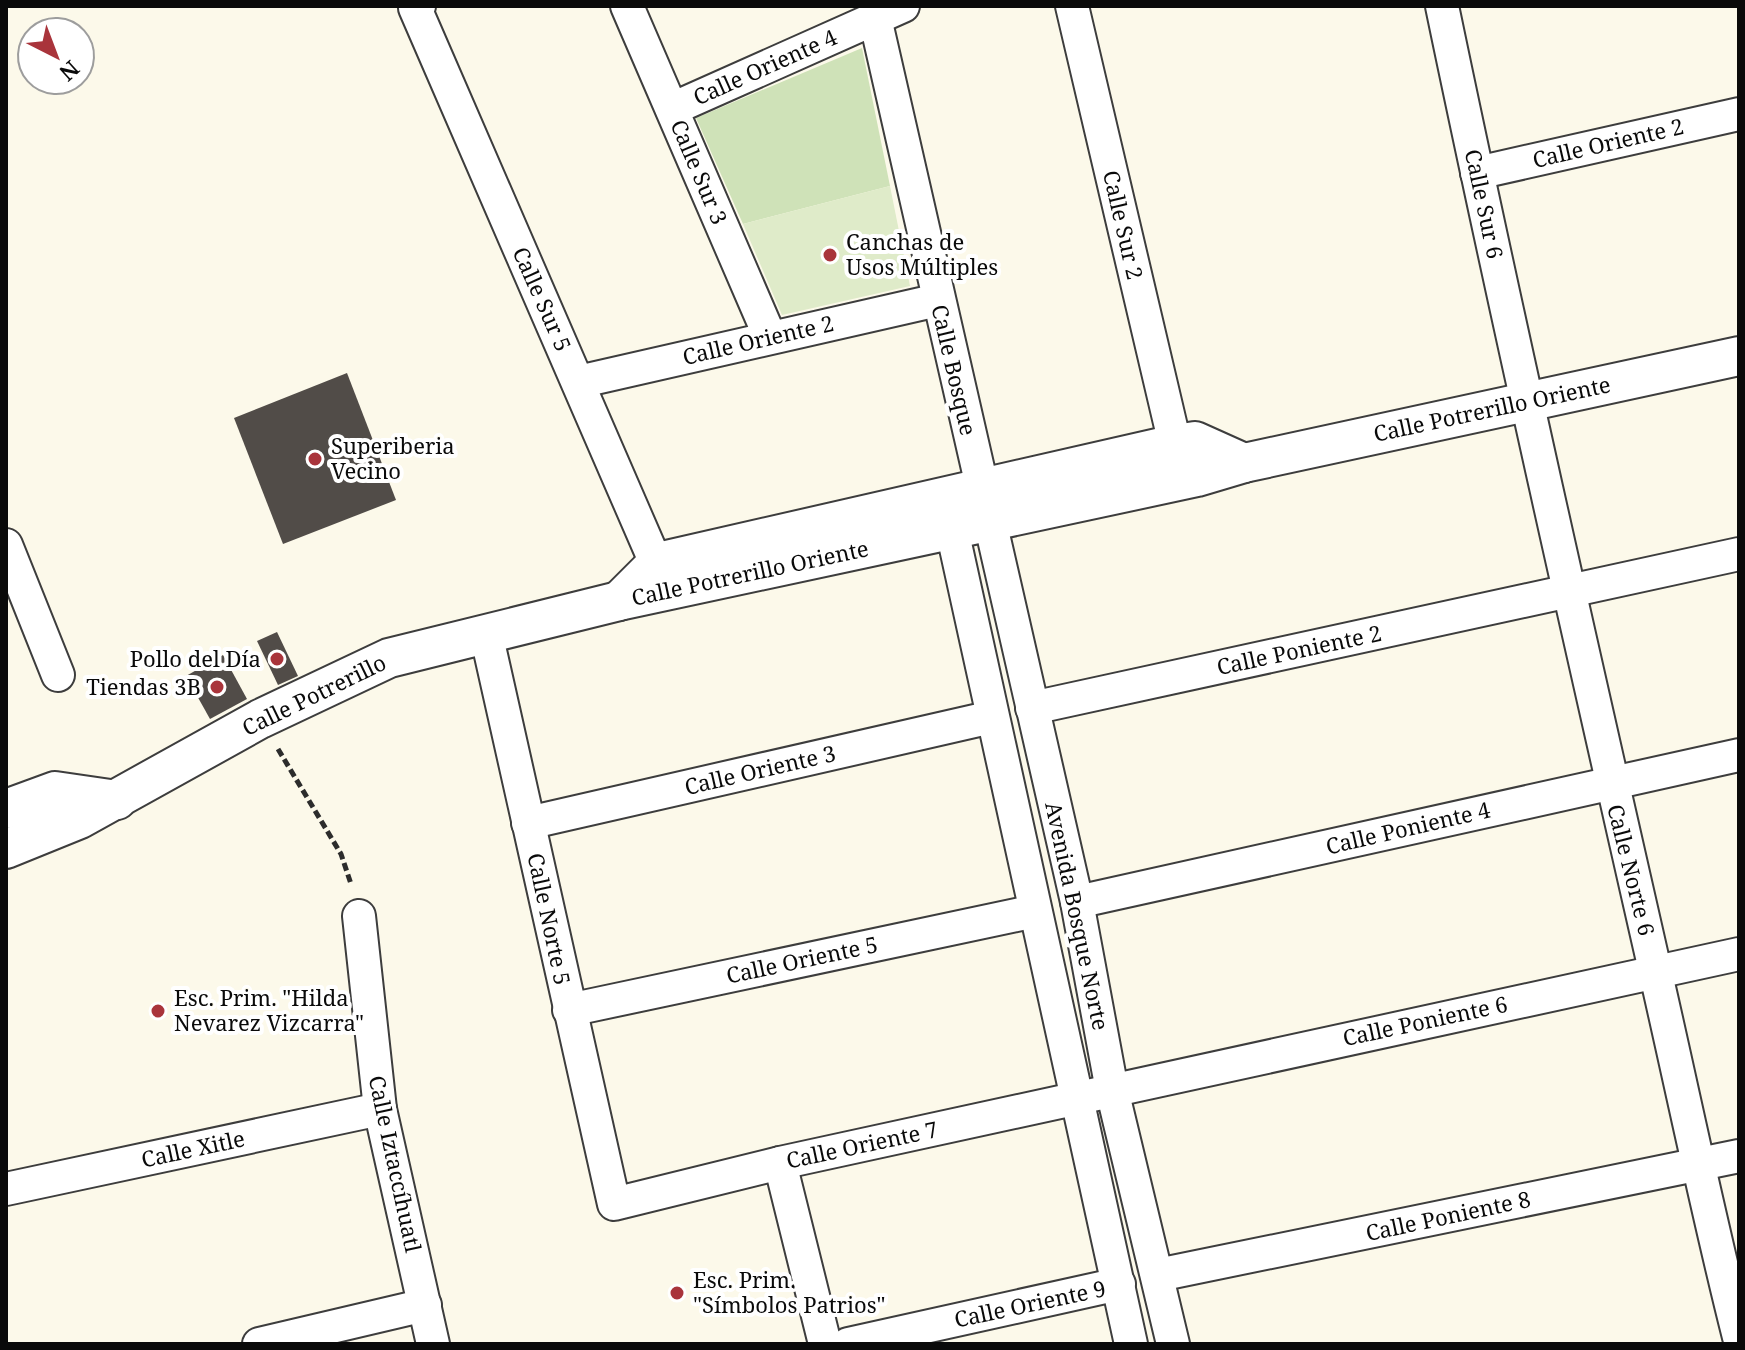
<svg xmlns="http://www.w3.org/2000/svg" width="1745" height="1350" font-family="'Noto Serif',serif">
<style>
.green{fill:#cfe2b8}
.pitch{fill:#dfebc9}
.building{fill:#514c48}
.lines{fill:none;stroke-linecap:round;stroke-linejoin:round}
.minor-casing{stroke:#3d3d3d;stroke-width:36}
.tertiary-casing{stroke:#3d3d3d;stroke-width:42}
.path{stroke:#2c2c2c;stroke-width:5;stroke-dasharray:8 4;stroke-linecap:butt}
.minor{stroke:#fff;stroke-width:32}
.tertiary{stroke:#fff;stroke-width:38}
.poi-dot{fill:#a9343b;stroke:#fff;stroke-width:3}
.labels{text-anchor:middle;stroke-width:8;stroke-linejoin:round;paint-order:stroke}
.street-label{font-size:22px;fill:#0a0a0a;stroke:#fff}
.poi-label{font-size:22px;fill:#0a0a0a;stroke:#fff;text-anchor:start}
</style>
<rect width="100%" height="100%" fill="#fcf9ea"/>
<path class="green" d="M862,48L890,186L743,224L696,118Z"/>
<path class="pitch" d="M890,186L910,286L782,315L743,224Z"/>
<g class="building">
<path d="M347,373L396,500L283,544L234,418Z"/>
<path d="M277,632L298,676L278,685L257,641Z"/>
<path d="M223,655L247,699L210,719L186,676Z"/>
</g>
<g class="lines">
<g class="minor-casing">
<g id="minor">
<path d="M419,6L415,8L665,584"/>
<path d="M627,6L770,337"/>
<path d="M1072,6L1175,444"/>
<path d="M1442,6C1509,328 1582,649 1655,970C1683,1092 1708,1215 1739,1337"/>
<path d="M875,18L1077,902L1112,1090L1173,1344"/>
<path d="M672,109L903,6"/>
<path d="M1477,173L1739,114"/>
<path d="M578,382L938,300"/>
<path d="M947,507L1131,1344"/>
<path d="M6,545L58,675"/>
<path d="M486,633L614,1204L780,1163L1739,954"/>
<path d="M1032,708L1739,554"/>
<path d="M528,823L992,717"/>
<path d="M1077,902L1739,755"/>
<path d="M359,916L380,1109L433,1344"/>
<path d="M569,1010L1035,911"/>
<path d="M780,1163L825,1344"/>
<path d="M6,1189L380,1109"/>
<path d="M1158,1275L1739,1156"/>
<path d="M259,1344L425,1305"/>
<path d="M848,1344L1119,1284"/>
</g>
</g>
<g class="tertiary-casing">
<g id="tertiary">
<path d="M619,601L658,562L1175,444L1195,441L1244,463"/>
<path d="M6,809L55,791L117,800"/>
<path d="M6,849L80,819L260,719L389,658L619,601L1197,477L1244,463L1739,356"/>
</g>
</g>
<path class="path" d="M278,749L341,854L351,884"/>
<use href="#minor" class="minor"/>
<use href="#tertiary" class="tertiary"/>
</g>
<g class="poi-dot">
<circle cx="830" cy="255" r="8"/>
<circle cx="315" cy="459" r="8"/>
<circle cx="277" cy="659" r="8"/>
<circle cx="217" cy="687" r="8"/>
<circle cx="158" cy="1011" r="8"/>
<circle cx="677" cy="1293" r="8"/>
</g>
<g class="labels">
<g class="street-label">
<text transform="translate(765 67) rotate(-24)" y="8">Calle Oriente 4</text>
<text transform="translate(1608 143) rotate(-13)" y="8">Calle Oriente 2</text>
<text transform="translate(699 172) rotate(67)" y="8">Calle Sur 3</text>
<text transform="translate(1484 204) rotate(78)" y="8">Calle Sur 6</text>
<text transform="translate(1123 225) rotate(77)" y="8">Calle Sur 2</text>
<text transform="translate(542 299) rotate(66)" y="8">Calle Sur 5</text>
<text transform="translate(758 340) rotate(-13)" y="8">Calle Oriente 2</text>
<text transform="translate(954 370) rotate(77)" y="8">Calle Bosque</text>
<text transform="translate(1492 409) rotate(-12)" y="8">Calle Potrerillo Oriente</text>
<text transform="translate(750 573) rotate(-12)" y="8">Calle Potrerillo Oriente</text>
<text transform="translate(1299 650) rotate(-12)" y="8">Calle Poniente 2</text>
<text transform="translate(314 695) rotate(-26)" y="8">Calle Potrerillo</text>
<text transform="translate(760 770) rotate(-13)" y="8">Calle Oriente 3</text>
<text transform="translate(1408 828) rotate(-13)" y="8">Calle Poniente 4</text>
<text transform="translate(1631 870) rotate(76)" y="8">Calle Norte 6</text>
<text transform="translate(1077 916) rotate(78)" y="8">Avenida Bosque Norte</text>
<text transform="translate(549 919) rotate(78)" y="8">Calle Norte 5</text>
<text transform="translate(802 960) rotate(-12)" y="8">Calle Oriente 5</text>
<text transform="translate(1425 1021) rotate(-12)" y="8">Calle Poniente 6</text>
<text transform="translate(862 1145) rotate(-12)" y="8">Calle Oriente 7</text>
<text transform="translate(193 1149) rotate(-12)" y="8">Calle Xitle</text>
<text transform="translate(395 1164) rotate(78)" y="8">Calle Iztaccíhuatl</text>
<text transform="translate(1448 1216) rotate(-12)" y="8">Calle Poniente 8</text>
<text transform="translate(1030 1304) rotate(-12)" y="8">Calle Oriente 9</text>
</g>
<g class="poi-label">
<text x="846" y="250">Canchas de<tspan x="846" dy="25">Usos Múltiples</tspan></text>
<text x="331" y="454">Superiberia<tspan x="331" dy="25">Vecino</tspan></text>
<text x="261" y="667" text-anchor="end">Pollo del Día</text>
<text x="201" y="695" text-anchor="end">Tiendas 3B</text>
<text x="174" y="1006">Esc. Prim. "Hilda<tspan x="174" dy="25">Nevarez Vizcarra"</tspan></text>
<text x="693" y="1288">Esc. Prim.<tspan x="693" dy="25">"Símbolos Patrios"</tspan></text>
</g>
</g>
<rect width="1745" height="1350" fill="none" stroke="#0a0a0a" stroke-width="16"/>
<g transform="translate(56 56) rotate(138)"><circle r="38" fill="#ffffff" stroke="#9d9d9d" stroke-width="2"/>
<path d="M0-6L14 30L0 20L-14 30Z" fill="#a9343b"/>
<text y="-12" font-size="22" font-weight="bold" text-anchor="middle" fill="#0a0a0a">N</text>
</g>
</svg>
